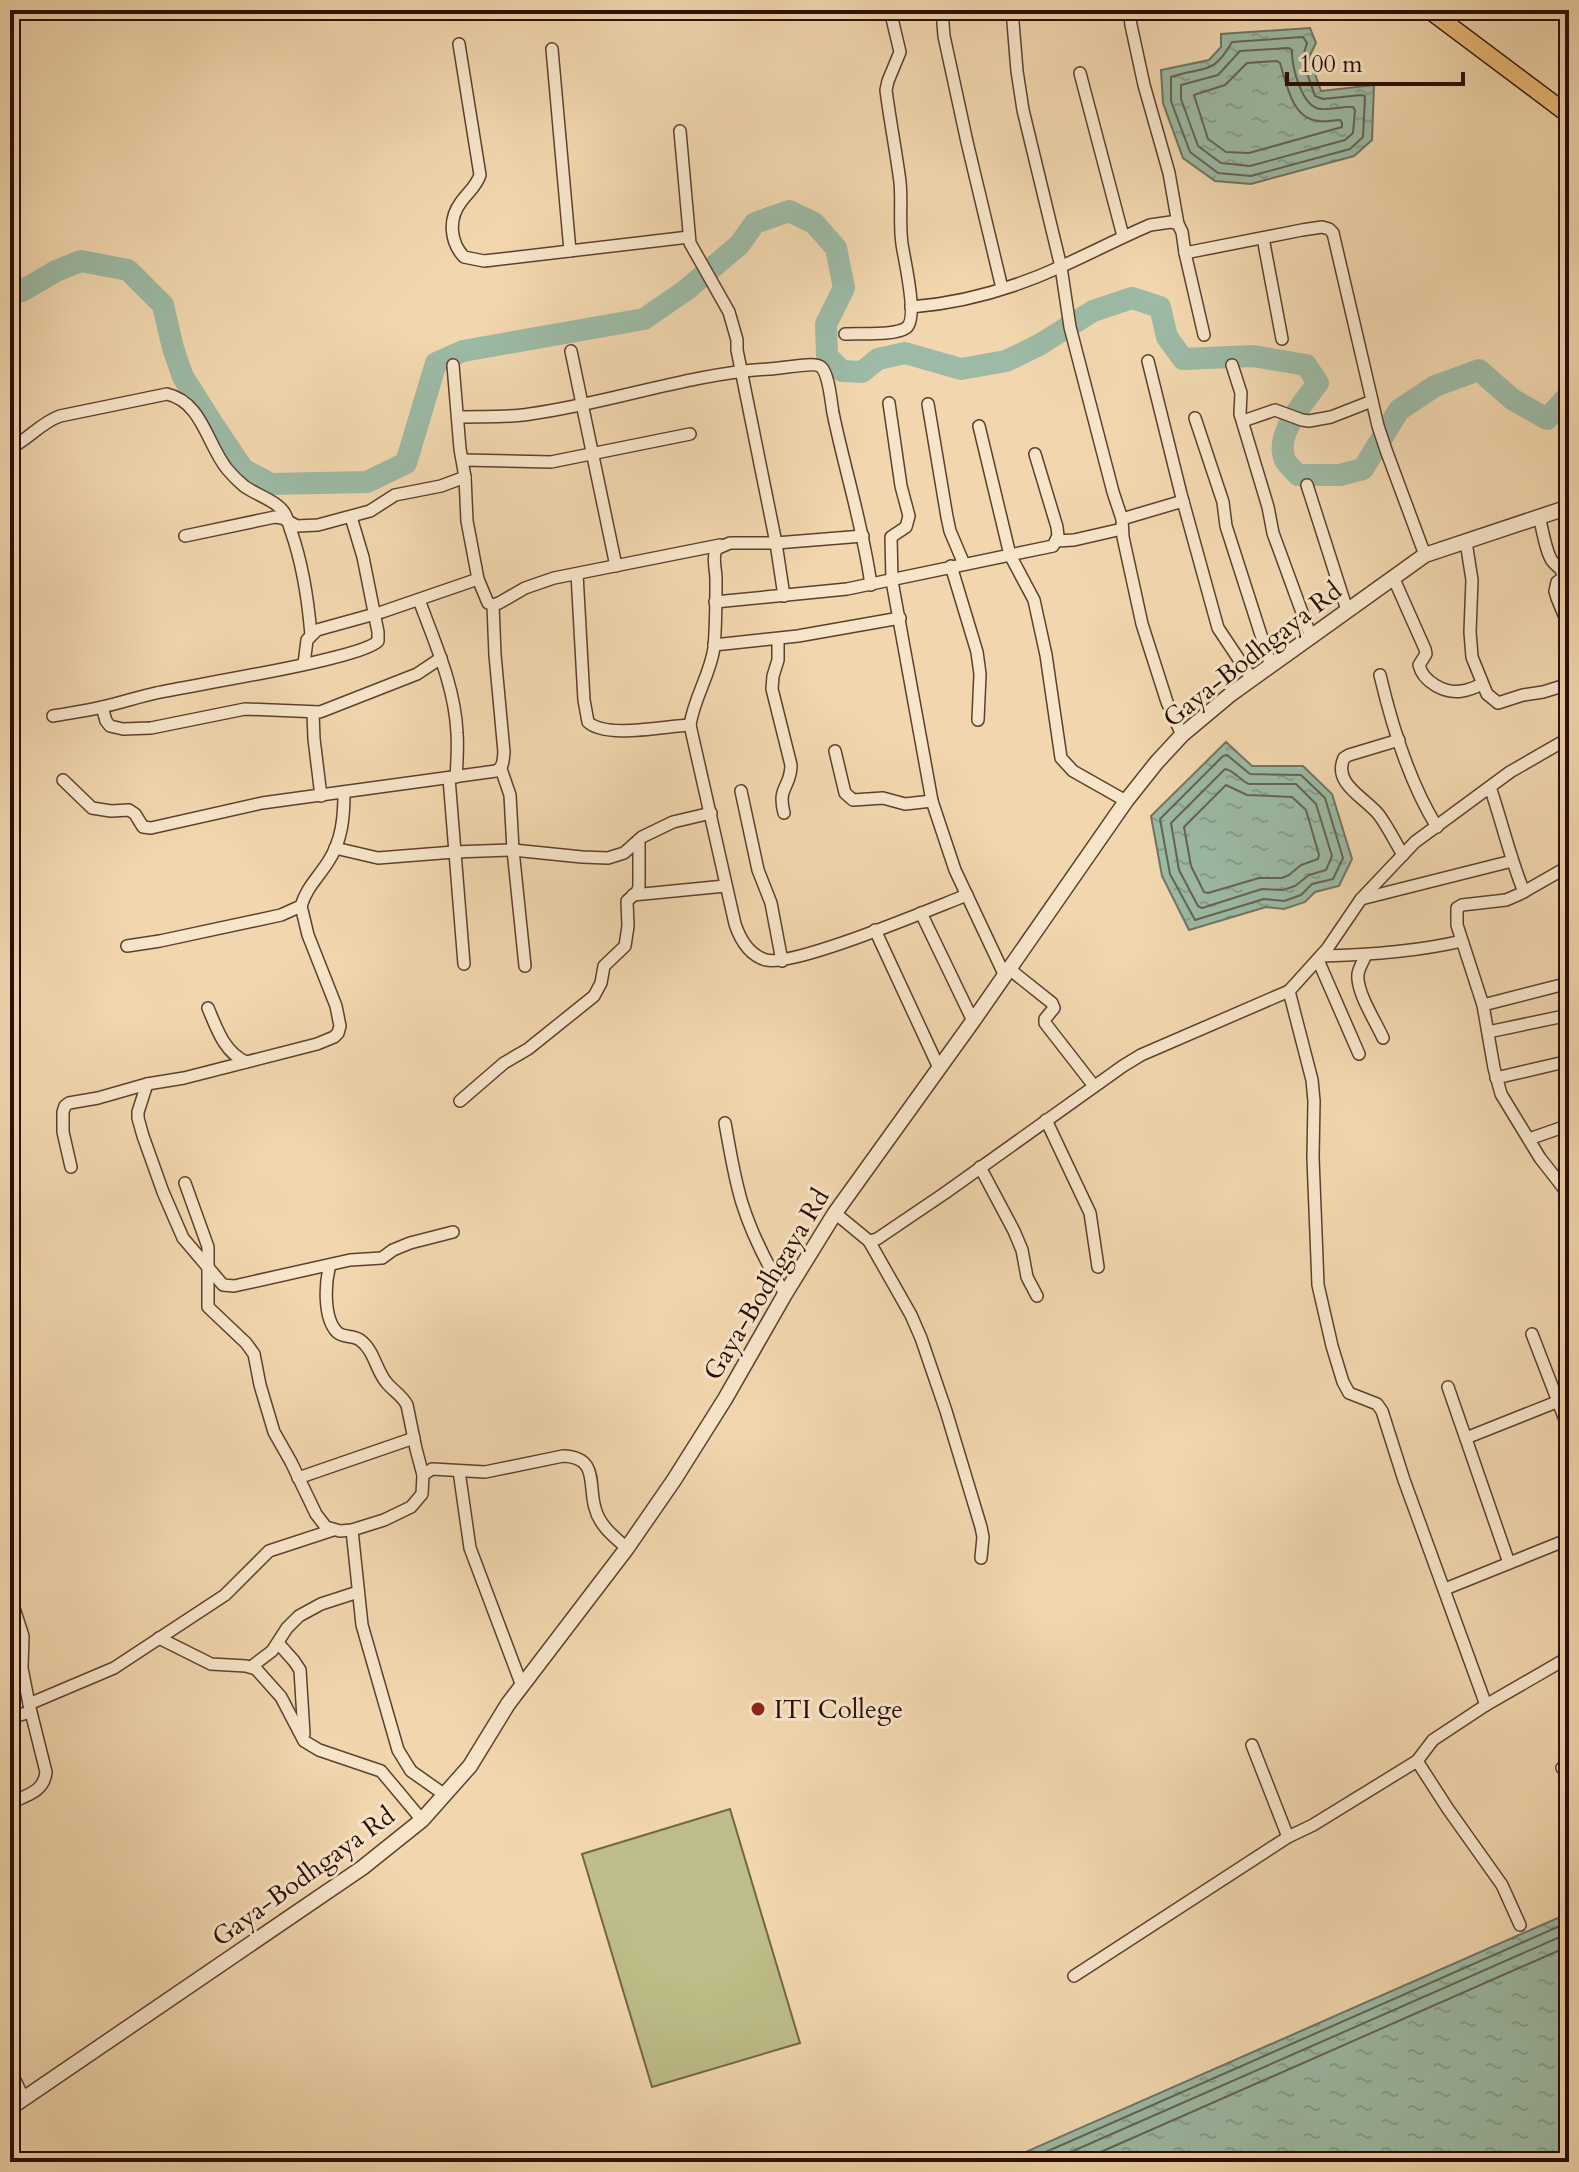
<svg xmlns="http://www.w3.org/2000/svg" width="1579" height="2172" font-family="Cardo,serif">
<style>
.park{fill:#bdbe89;stroke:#746644;stroke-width:2}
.water{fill:url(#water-ripples);stroke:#6f7563;stroke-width:2}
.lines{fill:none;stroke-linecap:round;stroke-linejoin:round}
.shore{stroke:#646452;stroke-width:2}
.river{stroke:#9cbaa5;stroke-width:22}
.minor-casing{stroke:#5d402c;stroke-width:14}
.tertiary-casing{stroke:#5d402c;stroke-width:17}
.primary-casing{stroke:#2b0d00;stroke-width:19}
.minor{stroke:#f7e5ca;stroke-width:11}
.tertiary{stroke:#f7e5ca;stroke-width:14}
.primary{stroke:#e9bc77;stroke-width:16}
.poi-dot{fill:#8f2418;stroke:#f7e5ca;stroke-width:3}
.labels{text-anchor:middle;stroke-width:6;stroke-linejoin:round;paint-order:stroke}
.street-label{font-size:26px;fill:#2b0d00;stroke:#f7e5ca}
.poi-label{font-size:26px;fill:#2b0d00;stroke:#f7e5ca;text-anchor:start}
</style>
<defs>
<pattern id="water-ripples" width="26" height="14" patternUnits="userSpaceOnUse" patternTransform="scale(2)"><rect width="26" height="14" fill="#9cbaa5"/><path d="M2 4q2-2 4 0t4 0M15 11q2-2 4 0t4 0" fill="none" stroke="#879f8c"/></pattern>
</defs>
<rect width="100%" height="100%" fill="#f2d7ae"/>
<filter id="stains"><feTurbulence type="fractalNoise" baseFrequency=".0025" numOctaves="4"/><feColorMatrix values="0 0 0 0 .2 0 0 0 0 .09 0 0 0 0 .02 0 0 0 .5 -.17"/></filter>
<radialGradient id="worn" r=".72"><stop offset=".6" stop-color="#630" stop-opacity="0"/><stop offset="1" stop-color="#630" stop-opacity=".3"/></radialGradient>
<path class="park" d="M730,1809L800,2043L652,2087L582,1854Z"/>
<g class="water">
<path d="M1310,28L1316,43L1309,57L1321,91L1374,85L1372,140L1354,156L1251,184L1215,181L1183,158L1163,103L1161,70L1209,60L1221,47V34Z"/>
<path d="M1226,742L1252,766H1303L1332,794L1352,859L1339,886L1315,892L1305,902L1284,909L1266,907L1189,930L1162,876L1151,816Z"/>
<path d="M1569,1913V2162H1003Z"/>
</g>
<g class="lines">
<g class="shore">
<path d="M1303,37L1307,43L1302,59L1315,96L1323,99L1361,95L1365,96L1363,137L1350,149L1251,176L1218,173L1190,152L1171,101V77C1204,66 1213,76 1232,42Z"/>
<path d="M1289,48L1292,50C1291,66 1302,108 1321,109C1331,110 1343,106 1353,107L1355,110L1353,133L1345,140L1250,166L1221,163L1198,146L1181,99V85L1218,75L1240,51Z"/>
<path d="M1277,61L1280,63C1287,85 1292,119 1319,121C1326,122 1333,120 1340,120L1342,123V127L1249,153L1226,152L1208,139L1194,95L1225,85L1247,63Z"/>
<path d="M1227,755L1250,774L1301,775L1325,798L1343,858L1333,879L1312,884L1301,895L1284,901L1264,899L1195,920L1170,874L1160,819L1223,756Z"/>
<path d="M1225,769C1234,770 1240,781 1249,784H1296L1316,804L1332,856L1326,870L1309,875L1295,886L1283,890L1262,889L1202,908L1198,906L1179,870L1171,823Z"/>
<path d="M1226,785L1247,795L1292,797L1306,810L1319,855L1318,859L1301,865L1289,875L1282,878H1259L1208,893L1204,892L1191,866L1184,827Z"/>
<path d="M1023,2162L1569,1922"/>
<path d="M1048,2162L1569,1933"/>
<path d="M1078,2162L1569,1946"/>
</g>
<path class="river" d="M10,283L22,291L56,271L81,261L128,270L163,305L173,348L183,377L214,426L243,469L271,484L367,482L406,463L436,363L463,351L644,319L686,290L739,245L755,223L789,211L814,223L836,248L844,288L826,324L827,356L842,371L862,372L878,359L905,353L961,369L1006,361L1039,345L1093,311L1132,298L1160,307L1167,337L1183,359L1253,356L1306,365L1318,383C1304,402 1274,435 1285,460C1287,465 1295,471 1298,475H1340L1363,469L1399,410L1435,386L1479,370L1512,399L1547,419L1569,395"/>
<g class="minor-casing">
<g id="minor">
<path d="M942,10L944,36L967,142L1002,288"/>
<path d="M1012,10L1017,71L1023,110L1061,267L1070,327L1113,492L1122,519L1123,537L1142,624L1167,702L1182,735"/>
<path d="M1129,10L1131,25L1144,85L1169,173L1178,224"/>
<path d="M459,44L480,175C476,187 468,192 461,202C448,219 450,242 464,257L484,261L689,237"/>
<path d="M552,49L570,251"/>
<path d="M1080,73L1123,236"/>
<path d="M680,131L690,243L729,312L737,340V350L776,543L784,596"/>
<path d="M1263,238L1282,339"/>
<path d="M1185,253L1204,335"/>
<path d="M911,307C962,303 1014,288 1060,267C1091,253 1120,238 1150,225L1171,222L1178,224L1182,232L1185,253L1302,230L1322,227L1329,229L1333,233L1378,426L1386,450L1425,555"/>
<path d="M845,334C860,333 894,336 906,328C919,319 904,259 902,244C899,223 902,202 900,182C896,151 890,121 886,90L888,81L900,52L890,10"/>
<path d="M571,351L616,566"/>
<path d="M1148,361L1181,494L1218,628L1252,679"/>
<path d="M453,365L460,449L465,477L467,521L478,579L488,603L493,605L499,603L525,588L554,578L720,545"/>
<path d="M1232,365L1241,393L1240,414L1268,507L1273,533L1311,637"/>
<path d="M889,403L901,486L909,516L906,527L891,537L892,581L932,801L955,870L1004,974"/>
<path d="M928,404L947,517L950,531L964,564"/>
<path d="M458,417C482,416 507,418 530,414C611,403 687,374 769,369C780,369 815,361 821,367C829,374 831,402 833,413C845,471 863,526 871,585"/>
<path d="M1195,418L1223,502L1226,526L1271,666"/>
<path d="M1243,421L1275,410L1302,420L1309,421L1331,417L1372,401"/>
<path d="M979,426L1010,555L1034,600L1046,655L1061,758L1073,771L1126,801"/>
<path d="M10,448C28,440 40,423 60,416L167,394C202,402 207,444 227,469C232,475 238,481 244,486C256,495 278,501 285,514C288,519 289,526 291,531C303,565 308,599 311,635"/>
<path d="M463,460L551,462L690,434"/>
<path d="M1307,485L1347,610"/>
<path d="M1539,516C1542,527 1546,554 1553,562C1559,569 1562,567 1563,578L1557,582L1555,591L1557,598L1569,627"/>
<path d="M1122,519L1183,501"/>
<path d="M185,536L275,517L282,518L297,526L318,525L370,511L395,495L441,486L465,477"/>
<path d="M863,536L776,543H730L716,549C712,559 716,569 716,579C716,602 716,625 714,648C710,675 694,698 690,725L735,924C740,939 749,955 766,960C795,967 933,908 967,895"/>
<path d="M1056,541L1074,540L1122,529"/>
<path d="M1466,542L1472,580L1470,632L1472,657L1487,694L1498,703L1523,695L1543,692L1569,684"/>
<path d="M951,566L977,652L980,674L978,720"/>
<path d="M577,574L584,700L588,722C606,739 665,726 690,725"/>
<path d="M1393,577L1425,649L1426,654L1419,665C1423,682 1445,694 1462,691C1469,690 1476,687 1482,684"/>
<path d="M419,600C435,643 455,687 457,733C458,748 457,763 456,777"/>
<path d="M715,602L847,589L1053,546L1058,536L1057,527L1035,454"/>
<path d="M778,639V660L773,676L772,689L791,765C791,788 777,786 784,813"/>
<path d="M714,645L798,636L900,618"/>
<path d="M304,664L307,640L317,630L382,612L478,579"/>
<path d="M1380,675C1392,726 1409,782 1437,827"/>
<path d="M102,707L106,721L110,726L123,729L151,728L245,709L320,712L417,674L441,658"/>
<path d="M313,713L314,739L321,796"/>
<path d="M53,716C69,713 86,711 102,707C120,703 138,697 156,693C191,685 362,659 378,641V632L363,557L351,517"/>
<path d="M1399,740L1349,755L1344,758C1332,784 1366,798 1379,815C1388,827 1395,842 1403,855"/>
<path d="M835,751L845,793L853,800L883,798L905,804L932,801"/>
<path d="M501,769L510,795L513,850L525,966"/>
<path d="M449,778L464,964"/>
<path d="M63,780L92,808L111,811L129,810L135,814L143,827L151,828L262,803L496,771C504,767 503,760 504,752L495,655L493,605"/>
<path d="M1490,787C1502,822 1510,858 1524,892"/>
<path d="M741,791L758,870L771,903L782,961"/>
<path d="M335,848L378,858L454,852L513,850L582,857L608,858L624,853L642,837L673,822L711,813"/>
<path d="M1569,866L1520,894L1506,900L1462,905L1457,908V925L1483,1005L1494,1068L1501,1094L1540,1158L1569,1195"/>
<path d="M633,895L725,886"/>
<path d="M1361,899L1512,861"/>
<path d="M921,913L973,1021"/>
<path d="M875,930L939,1068"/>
<path d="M127,946L160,941L281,915L301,906C307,887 317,879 328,862C342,841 344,817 344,793"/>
<path d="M1366,955C1363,961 1359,968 1358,974C1356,992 1376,1022 1383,1038"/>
<path d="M1321,956C1369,955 1415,952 1462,941"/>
<path d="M1318,960L1359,1054"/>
<path d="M1008,968L1052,1003L1054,1008L1045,1019V1023L1094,1086"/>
<path d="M1483,1005L1569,983"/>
<path d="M208,1008C217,1029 224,1052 246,1062"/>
<path d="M1488,1032L1569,1015"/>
<path d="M1496,1078L1569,1061"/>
<path d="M147,1084L138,1112V1118L143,1136L163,1192L183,1238L223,1285L234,1286L350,1260L382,1258L393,1250L410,1243L453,1232"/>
<path d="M460,1101L504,1063L528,1049L594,996L601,983L604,966L625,946L628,926L627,901L637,892L639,887V840"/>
<path d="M1046,1120L1090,1213L1098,1267"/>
<path d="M725,1123C730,1150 734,1177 742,1203C752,1235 768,1266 785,1294"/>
<path d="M1529,1139L1569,1125"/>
<path d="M71,1167L63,1132V1112L65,1106L69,1103L98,1098L147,1084L184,1078L317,1044L334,1037L338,1033L340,1026L336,1006L308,935L301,906"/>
<path d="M980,1167L1014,1231L1022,1250L1027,1277L1037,1296"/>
<path d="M185,1183L208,1247V1307L246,1343L254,1354L260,1385L274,1432L291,1462L316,1514L326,1527L340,1531L352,1530L384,1520L411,1507L422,1494L423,1475L432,1469L485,1472L563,1456C599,1457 588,1485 595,1508C599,1525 614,1537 627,1548"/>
<path d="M835,1213L869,1241L877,1239L945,1193L1123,1066L1141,1055L1289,991"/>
<path d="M869,1241L911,1315L921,1338L946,1411L981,1527L983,1537L981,1558"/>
<path d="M330,1265C325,1282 323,1318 337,1332C343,1338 353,1335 360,1340C374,1350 376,1370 386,1382C393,1391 402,1395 407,1405L416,1449L423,1475"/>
<path d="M1532,1334L1569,1430"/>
<path d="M1448,1387L1509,1563"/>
<path d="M1466,1438L1569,1397"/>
<path d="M459,1471L470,1548L522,1686"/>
<path d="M298,1478L414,1438"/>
<path d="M352,1530L362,1625L398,1750L411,1771L445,1795"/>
<path d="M1445,1589L1569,1539"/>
<path d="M10,1596L23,1636L22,1668L29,1704L46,1772C44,1792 27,1795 10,1803"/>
<path d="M159,1638L211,1664L246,1666L256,1669L281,1697L304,1741L319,1750L381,1771L422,1820"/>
<path d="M278,1643L294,1661L300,1670L304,1734"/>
<path d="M251,1667L272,1651L287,1628L299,1616L321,1604L358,1592"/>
<path d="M29,1704L114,1668L225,1595L269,1551L333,1530"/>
<path d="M1486,1705L1404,1480L1382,1411L1377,1404L1349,1393L1343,1382L1332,1346L1318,1285L1313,1158L1314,1101L1312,1080L1289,991L1327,949L1361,899L1415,842L1510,772L1569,738"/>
<path d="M10,1718L30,1712"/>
<path d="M1252,1745L1288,1837"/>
<path d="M1417,1761L1448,1809L1502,1885L1520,1925"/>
<path d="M1562,1768L1569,1763"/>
<path d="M1074,1976L1288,1837L1313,1825L1417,1761L1433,1740L1486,1705L1569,1657"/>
<path d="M10,2070L24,2099"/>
</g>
</g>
<g class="tertiary-casing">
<path id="tertiary" d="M10,2108L362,1868L422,1820L470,1766L508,1704L627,1548L674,1480L725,1399L785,1294L835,1213L973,1021L1126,801L1157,762L1182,735L1231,694L1425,555L1569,507"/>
</g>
<g class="primary-casing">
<path id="primary" d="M1429,10L1569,115"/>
</g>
<use href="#minor" class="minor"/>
<use href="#tertiary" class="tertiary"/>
<use href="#primary" class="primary"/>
</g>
<circle class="poi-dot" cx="758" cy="1709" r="8"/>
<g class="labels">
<g class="street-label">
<text transform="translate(1252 654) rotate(-38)" y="9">Gaya-Bodhgaya Rd</text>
<text transform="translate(766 1284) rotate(-59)" y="9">Gaya-Bodhgaya Rd</text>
<text transform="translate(303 1876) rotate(-36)" y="9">Gaya-Bodhgaya Rd</text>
</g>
<g class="poi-label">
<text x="774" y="1718">ITI College</text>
</g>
</g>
<rect width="1579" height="2172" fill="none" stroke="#f2d7ae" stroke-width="40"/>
<rect x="12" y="12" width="1555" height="2148" fill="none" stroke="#2b0d00" stroke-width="4"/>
<rect x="20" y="20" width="1539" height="2132" fill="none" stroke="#2b0d00" stroke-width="2"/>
<path d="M1287 72v12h176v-12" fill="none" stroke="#2b0d00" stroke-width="4"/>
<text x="1299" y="72" font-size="24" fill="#2b0d00" stroke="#f7e5ca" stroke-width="6" paint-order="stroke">100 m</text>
<rect width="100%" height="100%" filter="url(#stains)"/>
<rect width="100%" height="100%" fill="url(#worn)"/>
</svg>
